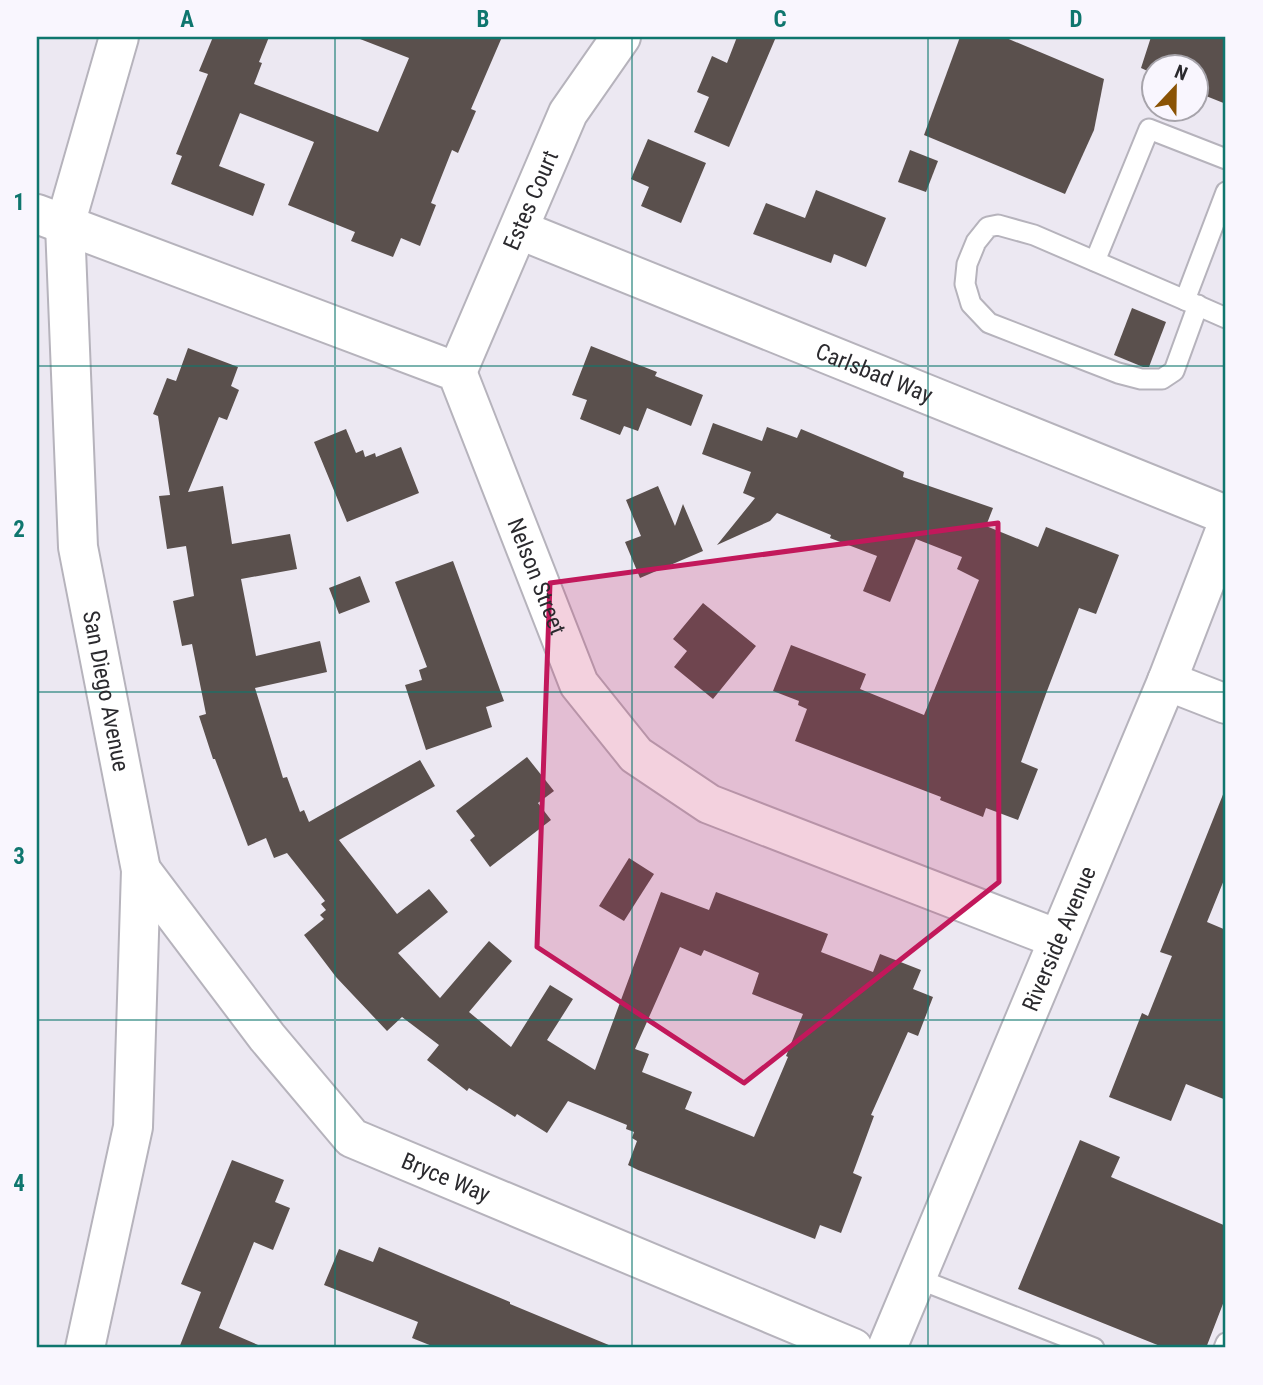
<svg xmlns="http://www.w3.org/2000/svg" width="1263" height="1385" font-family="'Roboto Condensed',sans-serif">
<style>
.building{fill:#5a504d;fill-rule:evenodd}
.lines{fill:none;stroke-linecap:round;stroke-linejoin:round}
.lane-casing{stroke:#b6b3bc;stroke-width:23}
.street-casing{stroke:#b6b3bc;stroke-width:42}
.secondary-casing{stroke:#b6b3bc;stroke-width:42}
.lane{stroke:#fff;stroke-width:19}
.street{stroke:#fff;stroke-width:38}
.secondary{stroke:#fff;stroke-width:38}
.marked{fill:#c2185b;fill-opacity:0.2;stroke:#c2185b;stroke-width:5;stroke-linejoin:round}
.grid{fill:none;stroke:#0f766e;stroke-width:2;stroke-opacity:0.55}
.labels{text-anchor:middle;stroke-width:7;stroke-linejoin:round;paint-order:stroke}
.street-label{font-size:23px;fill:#2b2a2e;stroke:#f9f6fe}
.neatline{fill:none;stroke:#0f766e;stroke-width:2.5}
.grid-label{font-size:23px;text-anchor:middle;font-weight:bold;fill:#0f766e}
</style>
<rect width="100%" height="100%" fill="#ece8f2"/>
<g class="building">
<path d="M213,37H269L259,62L262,63L254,84L378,132L409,58L360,39L361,37H502L471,109L476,111L458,153L452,150L431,203L436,205L420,246L401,238L393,257L351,241L355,232L288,205L314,142L240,113L219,166L265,184L253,216L171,184L182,156L176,154L208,74L199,71Z"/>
<path d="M737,37H776L729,147L694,132L709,97L697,92L712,56L727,63Z"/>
<path d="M960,37H1004L1104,79L1094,130L1065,194L924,135Z"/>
<path d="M1151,37H1226V104L1196,92V66H1154V74L1141,68Z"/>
<path d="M648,139L706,163L681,223L641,206L649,187L631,179Z"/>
<path d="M910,150L938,161L926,192L898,182Z"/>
<path d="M816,190L886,218L866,267L834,254L831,263L753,234L766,203L805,218Z"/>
<path d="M1132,308L1166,322L1149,367H1143L1114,355Z"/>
<path d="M591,346L657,372L655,376L703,395L691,426L647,408L638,431L624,426L620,435L580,419L587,400L572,395Z"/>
<path d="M188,348L238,367L231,386L239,390L227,420L219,417L188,492L223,486L232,544L290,534L297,569L241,579L256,656L320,641L327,672L255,688L283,778L287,777L300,812L304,810L309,822L420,760L435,786L339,840L397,914L429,889L448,912L398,953L440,998L489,941L512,961L469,1012L511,1047L550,985L573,999L547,1040L595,1070L661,892L709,910L716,892L828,934L821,952L873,972L880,954L921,970L913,989L933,997L918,1036L908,1032L871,1115L874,1116L853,1173L862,1177L841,1233L820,1225L815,1239L638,1170L628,1165L637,1141L632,1138L634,1132L626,1129L627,1125L568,1101L547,1133L517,1114L515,1117L469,1088L467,1091L427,1060L439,1045L402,1017L387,1031L336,977L311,944L304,935L324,919L320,915L326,910L321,904L325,901L287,853L274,858L266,838L248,846L215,759H213L199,716L206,714L192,644L182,646L173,601L194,596L186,546L167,549L159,496L170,495L158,416L153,414L167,378L176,381ZM680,947L701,956L704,950L759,973L752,994L803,1014L786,1056L788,1057L754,1137L685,1109L692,1092L642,1072L649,1054L635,1049Z"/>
<path d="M713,423L762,441L767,427L797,438L801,429L904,472L903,477L993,508L986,526L1038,547L1046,527L1119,555L1096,614L1079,608L1047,691L1021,762L1038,769L1018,820L986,808L983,817L940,800L941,797L795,741L807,709L798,705L799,701L773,691L791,645L866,674L860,689L924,715L979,580L957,569L962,557L916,539L890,602L863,591L877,556L830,538L831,535L777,513L770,521L717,545L755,498L743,493L751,472L702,454Z"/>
<path d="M346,429L356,453L363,450L365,457L375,453L376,457L401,447L419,493L347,522L314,442Z"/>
<path d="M658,486L675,526L683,504L703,551L640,578L625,542L641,536L626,500Z"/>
<path d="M453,561L504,701L486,707L492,727L426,750L405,685L422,680L419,670L427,667L395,582Z"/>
<path d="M360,576L370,602L339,614L329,588Z"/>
<path d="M703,603L756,646L713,699L674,667L687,651L673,639Z"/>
<path d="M527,757L554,791L538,803L551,820L490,867L470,840L475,836L456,811Z"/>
<path d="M1226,787V875L1207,922L1226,930V1100L1186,1084L1171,1121L1109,1097L1142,1013L1148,1016L1172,956L1160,952Z"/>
<path d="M629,858L654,874L624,921L599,906Z"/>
<path d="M1080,1140L1120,1157L1111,1177L1226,1226V1296L1206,1348H1165L1018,1289Z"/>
<path d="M232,1160L284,1180L275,1202L290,1208L273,1250L254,1242L219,1328L265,1348H179L201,1292L181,1284Z"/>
<path d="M379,1247L510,1302V1304L616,1348H437L412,1338L418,1322L324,1285L339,1249L373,1262Z"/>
</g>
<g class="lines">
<g class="lane-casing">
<g id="lane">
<path d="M1095,261L1149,129L1226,159"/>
<path d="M1185,300L1226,192"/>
<path d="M1198,305L1174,371L1162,379H1141L1118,373L989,323L971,304L965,284L967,264L976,242L988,227L998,225L1034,235L1185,300L1226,318"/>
<path d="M916,1278L1094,1348"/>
<path d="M1224,1348L1226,1343"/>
</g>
</g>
<g class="street-casing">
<g id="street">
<path id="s1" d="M65,225L78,547L141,870L133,1127L85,1348"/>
<path id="s2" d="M520,230L1226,515"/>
<path id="s3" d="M457,372L568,113L621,37"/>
<path d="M1167,681L1226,704"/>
<path id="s4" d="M141,870L267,1037L352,1138L853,1348"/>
</g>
</g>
<g class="secondary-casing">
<g id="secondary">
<path id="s5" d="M37,214L457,372L579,684L636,755L709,804L1058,939"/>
<path d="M65,225L119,37"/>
<path id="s6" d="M887,1348L1167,681L1226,528"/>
</g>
</g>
<use href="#lane" class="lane"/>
<use href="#street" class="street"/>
<use href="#secondary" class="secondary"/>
</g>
<path class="marked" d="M998,523L999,882L744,1083L537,947L550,583Z"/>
<path class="grid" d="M335,37V1348M632,37V1348M928,37V1348M37,366H1226M37,692H1226M37,1020H1226"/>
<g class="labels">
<g class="street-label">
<text dy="8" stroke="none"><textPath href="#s3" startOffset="187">Estes Court</textPath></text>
<text dy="8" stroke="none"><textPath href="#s2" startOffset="382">Carlsbad Way</textPath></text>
<text dy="8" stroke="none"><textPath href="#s5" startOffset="668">Nelson Street</textPath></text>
<text dy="8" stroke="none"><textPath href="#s1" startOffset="469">San Diego Avenue</textPath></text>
<text dy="8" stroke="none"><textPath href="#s6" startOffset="444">Riverside Avenue</textPath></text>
<text dy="8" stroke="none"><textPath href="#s4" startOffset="443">Bryce Way</textPath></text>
</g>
</g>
<rect width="1263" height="1385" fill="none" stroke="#f9f6fe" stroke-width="77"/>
<g transform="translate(1175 88) rotate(22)"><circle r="33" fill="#f9f6fe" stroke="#a7a4ab" stroke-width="2"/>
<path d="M0-5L12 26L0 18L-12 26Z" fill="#8a5305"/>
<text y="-10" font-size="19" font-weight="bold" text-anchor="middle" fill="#2b2a2e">N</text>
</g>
<rect x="38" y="38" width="1186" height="1308" class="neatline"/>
<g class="grid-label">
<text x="187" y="27">A</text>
<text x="483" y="27">B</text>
<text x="780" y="27">C</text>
<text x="1076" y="27">D</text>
<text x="19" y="210">1</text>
<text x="19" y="537">2</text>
<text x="19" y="864">3</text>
<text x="19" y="1191">4</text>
</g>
</svg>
